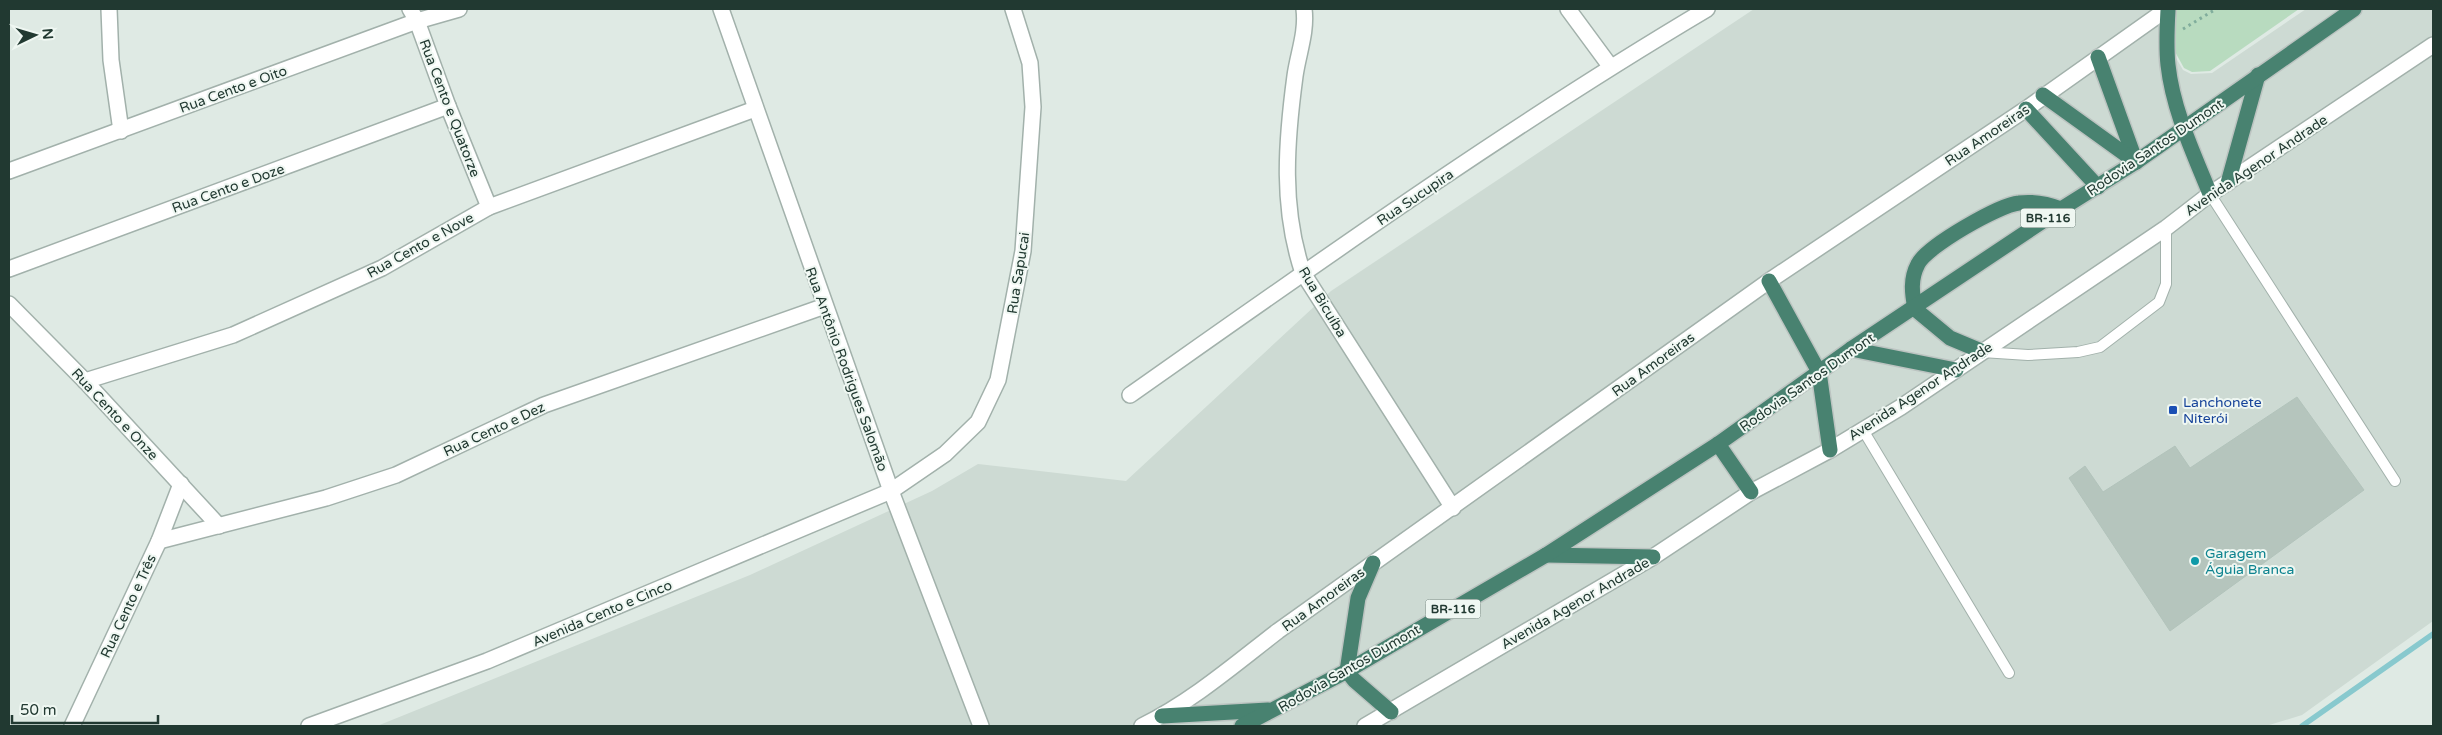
<svg xmlns="http://www.w3.org/2000/svg" width="2442" height="735" font-family="'Varela Round',sans-serif">
<style>
.built{fill:#cddad3}
.green{fill:#b8dbbf}
.lines{fill:none;stroke-linecap:round;stroke-linejoin:round}
.stream{stroke:#88c9ce;stroke-width:5.5}
.building{fill:#b5c5bd;stroke:#b2c3bb}
.service-casing{stroke:#a2b1ab;stroke-width:12}
.minor-casing{stroke:#a2b1ab;stroke-width:18}
.tertiary-casing{stroke:#a2b1ab;stroke-width:18}
.trunk-casing{stroke:#bcc4c1;stroke-width:18}
.path{stroke:#80ad9c;stroke-width:3;stroke-dasharray:2.5 4;stroke-linecap:butt}
.service{stroke:#fff;stroke-width:10}
.minor{stroke:#fff;stroke-width:15}
.tertiary{stroke:#fff;stroke-width:15}
.trunk{stroke:#488270;stroke-width:15}
.transit-dot{fill:#1a4fb4;stroke:#eff7f2;stroke-width:2}
.culture-dot{fill:#0f9aa8;stroke:#eff7f2;stroke-width:2}
.labels{text-anchor:middle;stroke-width:4;stroke-linejoin:round;paint-order:stroke}
.shield{fill:#eff7f2;stroke:#5f726b;stroke-width:1}
.shield-label{font-size:12px;font-weight:bold;fill:#213931}
.street-label{font-size:14px;fill:#213931;stroke:#eff7f2}
.transit-label{font-size:14px;fill:#164399;stroke:#eff7f2;text-anchor:start}
.culture-label{font-size:14px;fill:#0d838f;stroke:#eff7f2;text-anchor:start}
</style>
<rect width="100%" height="100%" fill="#dfeae4"/>
<path class="built" d="M1754,9H2173L2172,51L2183,70L2191,74L2212,73L2306,9H2433V621L2302,715L2266,726H377L750,575L932,491L978,464L1126,481L1331,291Z"/>
<path class="green" d="M2175,9H2299L2210,71L2192,72L2184,68L2174,50Z"/>
<g class="lines">
<path class="stream" d="M2302,726L2433,634"/>
</g>
<path class="building" d="M2297,397L2364,490L2170,631L2069,478L2085,466L2103,492L2175,446L2190,468Z"/>
<g class="lines">
<g class="service-casing">
<g id="service">
<path d="M2210,194L2395,481"/>
<path d="M1982,352L2028,355L2078,352L2100,347L2159,302L2166,284V228"/>
<path d="M1863,430L2009,673"/>
</g>
</g>
<g class="minor-casing">
<g id="minor">
<path d="M109,9L111,60L121,131"/>
<path d="M410,9L417,21L448,106L489,207"/>
<path d="M721,9L891,491L981,726"/>
<path d="M1304,9C1307,32 1298,54 1295,76C1286,143 1281,208 1303,273L1453,508"/>
<path d="M1568,9L1610,66"/>
<path d="M9,171L417,21L459,9"/>
<path d="M9,269L448,106"/>
<path d="M9,304L85,381L219,526"/>
<path d="M85,381L233,335L382,268L489,207L755,109"/>
<path d="M1130,395C1319,262 1508,127 1707,9"/>
<path d="M159,541L326,498L396,475L544,405L825,306"/>
<path d="M72,726L159,541L181,484"/>
<path d="M309,726L487,661L891,491L945,454L978,422L998,380L1023,251L1033,107L1030,63L1013,9"/>
</g>
</g>
<g class="tertiary-casing">
<g id="tertiary">
<path d="M1142,726C1191,702 1234,665 1278,631L1769,281L2026,109L2167,9"/>
<path d="M1365,726L1653,557L1751,492L1830,450L1901,407L2166,228L2210,194L2433,45"/>
</g>
</g>
<g class="trunk-casing">
<g id="trunk">
<path d="M2168,10C2167,28 2166,47 2168,65C2173,110 2193,152 2210,194"/>
<path d="M2098,57L2136,162"/>
<path d="M2043,95L2136,162"/>
<path d="M2026,109L2098,187"/>
<path d="M2228,183L2258,75"/>
<path d="M1769,281L1819,372L1830,450"/>
<path d="M1851,349L1956,370"/>
<path d="M1981,351L1950,338L1915,309C1912,293 1910,279 1918,264C1927,246 1999,205 2019,203C2034,201 2048,204 2061,209"/>
<path d="M1718,444L1751,492"/>
<path d="M1546,555L1653,557"/>
<path d="M1373,563L1358,598L1347,671L1354,680L1391,712"/>
<path d="M1162,716L1268,710"/>
<path d="M1242,726L1347,671L1546,555L1718,444L1851,349L2061,209L2136,162L2354,9"/>
</g>
</g>
<path class="path" d="M2183,29L2216,9"/>
<use href="#service" class="service"/>
<use href="#minor" class="minor"/>
<use href="#tertiary" class="tertiary"/>
<use href="#trunk" class="trunk"/>
</g>
<rect class="transit-dot" x="2168" y="405" width="10" height="10" rx="2.5"/>
<circle class="culture-dot" cx="2195" cy="561" r="5"/>
<g class="labels">
<g class="shield">
<rect x="2020.5" y="208.5" width="55" height="19" rx="4"/>
<rect x="1425.5" y="599.5" width="55" height="19" rx="4"/>
</g>
<g class="shield-label">
<text x="2048" y="222">BR-116</text>
<text x="1453" y="613">BR-116</text>
</g>
<g class="street-label">
<text transform="translate(233 89) rotate(-20)" y="5">Rua Cento e Oito</text>
<text transform="translate(450 108) rotate(69)" y="5">Rua Cento e Quatorze</text>
<text transform="translate(1987 135) rotate(-34)" y="5">Rua Amoreiras</text>
<text transform="translate(2155 147) rotate(-34)" y="5">Rodovia Santos Dumont</text>
<text transform="translate(2256 165) rotate(-34)" y="5">Avenida Agenor Andrade</text>
<text transform="translate(228 188) rotate(-20)" y="5">Rua Cento e Doze</text>
<text transform="translate(1415 197) rotate(-34)" y="5">Rua Sucupira</text>
<text transform="translate(420 245) rotate(-29)" y="5">Rua Cento e Nove</text>
<text transform="translate(1018 273) rotate(-81)" y="5">Rua Sapucai</text>
<text transform="translate(1323 302) rotate(59)" y="5">Rua Bicuíba</text>
<text transform="translate(1653 364) rotate(-36)" y="5">Rua Amoreiras</text>
<text transform="translate(847 369) rotate(70)" y="5">Rua Antônio Rodrigues Salomão</text>
<text transform="translate(1807 382) rotate(-35)" y="5">Rodovia Santos Dumont</text>
<text transform="translate(1920 391) rotate(-33)" y="5">Avenida Agenor Andrade</text>
<text transform="translate(115 414) rotate(47)" y="5">Rua Cento e Onze</text>
<text transform="translate(494 429) rotate(-25)" y="5">Rua Cento e Dez</text>
<text transform="translate(1323 599) rotate(-36)" y="5">Rua Amoreiras</text>
<text transform="translate(1575 603) rotate(-30)" y="5">Avenida Agenor Andrade</text>
<text transform="translate(128 606) rotate(-65)" y="5">Rua Cento e Três</text>
<text transform="translate(602 613) rotate(-23)" y="5">Avenida Cento e Cinco</text>
<text transform="translate(1349 668) rotate(-30)" y="5">Rodovia Santos Dumont</text>
</g>
<g class="transit-label">
<text x="2183" y="407">Lanchonete<tspan x="2183" dy="16">Niterói</tspan></text>
</g>
<g class="culture-label">
<text x="2205" y="558">Garagem<tspan x="2205" dy="16">Águia Branca</tspan></text>
</g>
</g>
<rect width="2442" height="735" fill="none" stroke="#213931" stroke-width="20"/>
<g transform="translate(35 35) rotate(85)" stroke="#eff7f2" stroke-width="4" paint-order="stroke">
<path d="M0-4L9 19L0 12L-9 19Z" fill="#213931"/>
<text y="-8" font-size="14" font-weight="bold" text-anchor="middle" fill="#213931">N</text>
</g>
<path d="M12 715v8h146v-8" fill="none" stroke="#213931" stroke-width="2.5"/>
<text x="20" y="715" font-size="15" fill="#213931" stroke="#eff7f2" stroke-width="4" paint-order="stroke">50 m</text>
</svg>
